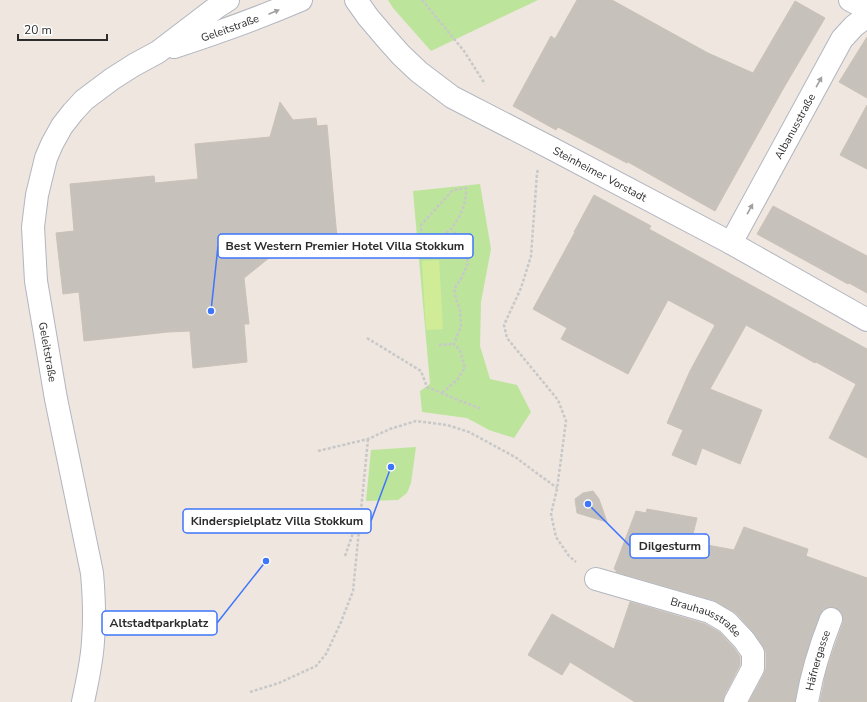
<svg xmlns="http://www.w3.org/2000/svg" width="867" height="702" font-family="'Nunito Sans',sans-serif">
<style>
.green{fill:#bce59b}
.pitch{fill:#d1ec97}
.building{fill:#c6c1ba;stroke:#cac2b8}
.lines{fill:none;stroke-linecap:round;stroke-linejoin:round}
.minor-casing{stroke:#b2b6c0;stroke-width:24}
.secondary-casing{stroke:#b2b6c0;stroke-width:24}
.path{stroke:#c8c8c8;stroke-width:2.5;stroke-dasharray:3 2;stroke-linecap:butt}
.minor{stroke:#fff;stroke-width:22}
.secondary{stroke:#fff;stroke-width:22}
.oneway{fill:#a0a0a0}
.labels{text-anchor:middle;stroke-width:3;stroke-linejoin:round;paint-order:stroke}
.street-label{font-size:11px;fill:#2c2c2c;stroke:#fff}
.leader{fill:none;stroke:#3e75fc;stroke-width:1.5}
.callout-dot{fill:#3e75fc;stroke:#fff;stroke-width:1.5}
.callout{fill:#fff;stroke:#3e75fc;stroke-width:1.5}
.callout-label{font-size:12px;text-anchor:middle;font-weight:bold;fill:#2c2c2c}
</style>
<rect width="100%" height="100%" fill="#eee6df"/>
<g class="green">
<path d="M388,0H538L431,51L393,8Z"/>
<path d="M480,184L491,249L481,302L480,346L490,379L517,385L531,412L514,438L489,430L467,418L422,412L420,391L430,384L413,191Z"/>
<path d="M416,447L411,483L407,493L398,500L366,501L371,450Z"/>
</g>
<path class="pitch" d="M439,260L443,329L426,330L422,261Z"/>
<g class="building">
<path d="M577,0H612L708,53L753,73L795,1L825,18L783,89L715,211L628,162L627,163L558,127L556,130L513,106L551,36L555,39Z"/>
<path d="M867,37V98L839,82Z"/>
<path d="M280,102L293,120L316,118L317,126L327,125L337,238L280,242L269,258L244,278L249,324H244L247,362L193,368L190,331L168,332L84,341L79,292L63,294L56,233L74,231L70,184L154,176L155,183L198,179L195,144L270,137Z"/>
<path d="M867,105V169L840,155Z"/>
<path d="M594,195L651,226L649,229L867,349V458L829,438L856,384L816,362L815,363L746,325L710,389L762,410L740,464L702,448L696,465L672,455L683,430L667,423L690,371L715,325L668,300L628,374L561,339L567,328L533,309L575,232H574Z"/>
<path d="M773,206L867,256V293L849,283L848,284L757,234Z"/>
<path d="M593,491L599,499L607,522L577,513L575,499L583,493Z"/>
<path d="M647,509L697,518L691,542L734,550L744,527L808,549L806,556L867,578V702H820L826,673L832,654L843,623V617L840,611L836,608L829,607L823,609L820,614L812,635L802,667L797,689L795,702H749L764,674L766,668V653L763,646L754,633L736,613L713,600L616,572V570L614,569L636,511L646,513Z"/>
<path d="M630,602L705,624L719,632L734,648L740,657V665L724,696L723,702H635L570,662L562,675L528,655L552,614L614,649Z"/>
</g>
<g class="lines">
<g class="minor-casing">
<g id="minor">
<path d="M850,0L867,9"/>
<path id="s1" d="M731,243L842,39L854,26L867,16"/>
<path id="s2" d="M596,579L710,612L727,622L744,640L753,653V668L735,702"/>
<path id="s3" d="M807,702C812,672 820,647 831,619"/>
</g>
</g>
<g class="secondary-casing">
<g id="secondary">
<path id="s4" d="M356,0L368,17L385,37L401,55L419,72L452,97L549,147L731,243L867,320"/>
<path id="s5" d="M174,47C217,33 259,18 301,0"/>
<path d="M83,702C87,682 92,662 93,641C95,619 94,596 92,573L56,399L36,281L33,227L37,195L46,158L52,144L62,126L73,112L84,100L112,79L134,65L158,52L217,7L228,0"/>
</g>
</g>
<g class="path">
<path d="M422,0L464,51L485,84"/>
<path d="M538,170L537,173L531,256L521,288L504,325L507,338L558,400L566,421L557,489L551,514L556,537L569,556L576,562"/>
<path d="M367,338L421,371L427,387L463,402L482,409"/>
<path d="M439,345L454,344"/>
<path d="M442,393L457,380L465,368L460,350L454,344L461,326L460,310L456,298L454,289L461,279L468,263C465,251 461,238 451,229C442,236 433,241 422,242L421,225L453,190L466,188C466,206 461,215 451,229"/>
<path d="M318,451L368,439L390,429L416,421L447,425L469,432L515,457L557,488"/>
<path d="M345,556L353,533H359"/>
<path d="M250,692L279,683L316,666L326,654L341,622L353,591L368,439"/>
</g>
<use href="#minor" class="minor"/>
<use href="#secondary" class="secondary"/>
</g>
<defs><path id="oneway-solid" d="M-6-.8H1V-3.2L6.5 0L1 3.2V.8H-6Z"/></defs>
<g class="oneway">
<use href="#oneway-solid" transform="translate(274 12) rotate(-23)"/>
<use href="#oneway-solid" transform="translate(819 82) rotate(-61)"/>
<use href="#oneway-solid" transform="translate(750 209) rotate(-61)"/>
</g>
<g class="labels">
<g class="street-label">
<text dy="4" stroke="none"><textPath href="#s5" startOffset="59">Geleitstraße</textPath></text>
<text dy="4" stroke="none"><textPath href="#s1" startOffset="133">Albanusstraße</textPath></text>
<text dy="4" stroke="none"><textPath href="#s4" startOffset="304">Steinheimer Vorstadt</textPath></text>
<text transform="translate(48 352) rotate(80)" y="4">Geleitstraße</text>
<text dy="4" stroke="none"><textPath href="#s2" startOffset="117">Brauhausstraße</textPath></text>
<text dy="4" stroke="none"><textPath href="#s3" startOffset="43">Häfnergasse</textPath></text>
</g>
</g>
<path class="leader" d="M211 311L218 246M391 467L371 521M588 504L630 546M266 561L217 623"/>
<g class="callout-dot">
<circle cx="211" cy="311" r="4"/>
<circle cx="391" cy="467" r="4"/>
<circle cx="588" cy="504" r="4"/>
<circle cx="266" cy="561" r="4"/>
</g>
<g class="callout">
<rect x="218" y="234" width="255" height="24" rx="4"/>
<rect x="183" y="509" width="188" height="24" rx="4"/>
<rect x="630" y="534" width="79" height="24" rx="4"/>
<rect x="102" y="611" width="115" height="24" rx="4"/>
</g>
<g class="callout-label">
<text x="345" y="250">Best Western Premier Hotel Villa Stokkum</text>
<text x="277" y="525">Kinderspielplatz Villa Stokkum</text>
<text x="670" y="550">Dilgesturm</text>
<text x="159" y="627">Altstadtparkplatz</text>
</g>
<path d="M18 34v6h89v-6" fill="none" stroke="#2c2c2c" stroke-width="2"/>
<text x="24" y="34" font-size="12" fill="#2c2c2c" stroke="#ffffff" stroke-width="3" paint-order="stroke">20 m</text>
</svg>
